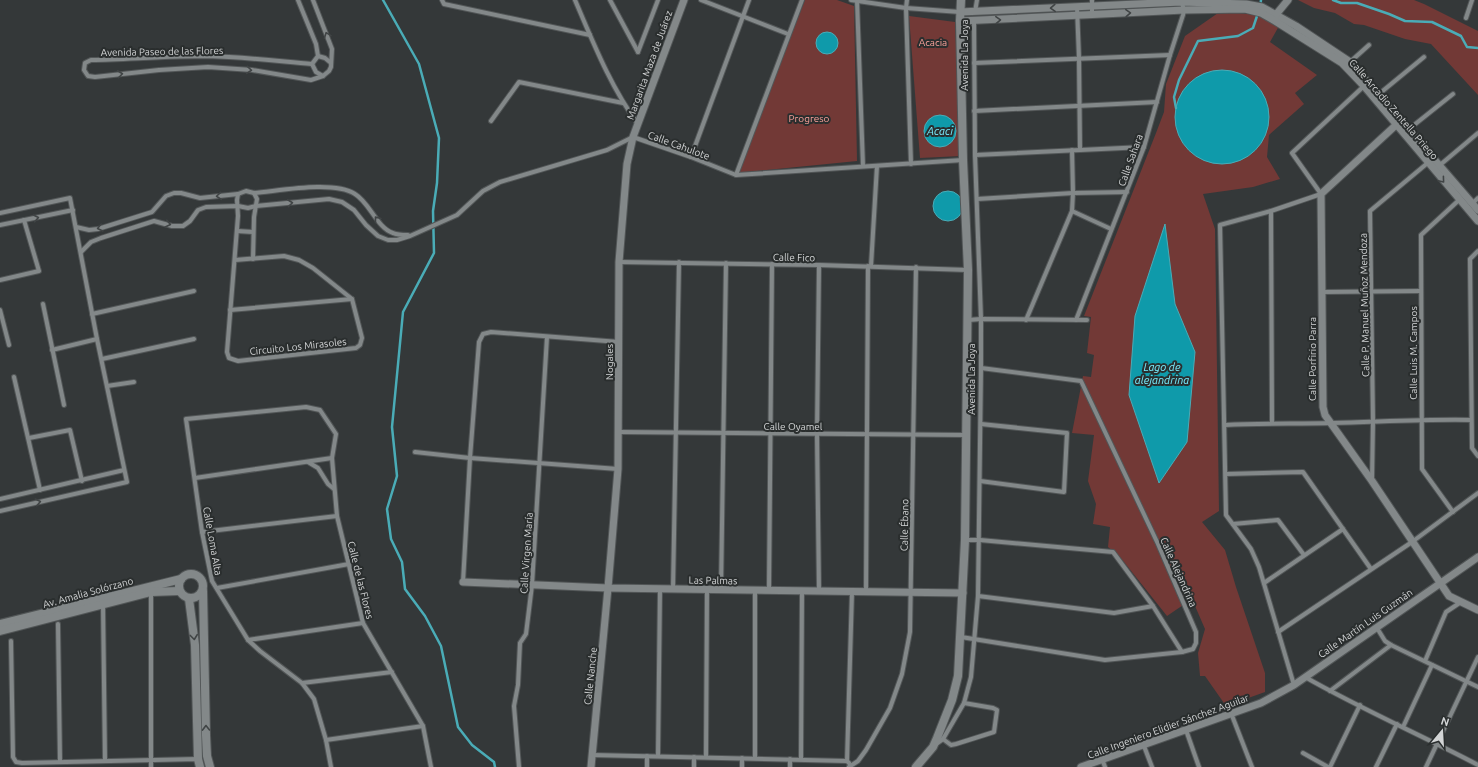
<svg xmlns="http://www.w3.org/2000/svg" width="1478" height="767" font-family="Ubuntu,sans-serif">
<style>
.green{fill:#723936}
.water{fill:#0f9aaa;stroke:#4aacb7}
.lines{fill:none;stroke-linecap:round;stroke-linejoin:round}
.stream{stroke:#4aacb7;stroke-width:2.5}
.minor-casing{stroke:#525657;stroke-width:6}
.tertiary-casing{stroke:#525657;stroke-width:9}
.secondary-casing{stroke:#525657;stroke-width:10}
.minor{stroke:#838889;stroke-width:4}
.tertiary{stroke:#838889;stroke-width:7}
.secondary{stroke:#838889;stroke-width:8}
.oneway{stroke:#404445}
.labels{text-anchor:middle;stroke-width:4;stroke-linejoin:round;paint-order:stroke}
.park-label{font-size:10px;fill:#fca29b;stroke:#2a2e2e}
.street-label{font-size:10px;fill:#d3d5d6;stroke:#2a2e2e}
.water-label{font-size:11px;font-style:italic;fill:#78edfe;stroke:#2a2e2e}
</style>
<rect width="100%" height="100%" fill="#343839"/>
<g class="green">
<path d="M805,0H837L854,6L857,161L737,173Z"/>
<path d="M1298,0H1414L1424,4L1478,31V95L1431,44L1405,39L1364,25L1354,24L1335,13L1314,8Z"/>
<path d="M1218,13C1242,12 1258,13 1279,26L1270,42L1317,75L1295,93L1304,104L1269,135L1267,157L1280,179L1253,187L1203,194L1215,229L1219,511L1202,522L1225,550L1236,587L1265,673V692L1226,706L1205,676H1200L1198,653L1205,629L1192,599L1167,616L1120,557L1108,547L1110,527L1093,524L1096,504L1088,481L1094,435L1072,433L1083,376L1091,377L1094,355L1087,353L1091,317L1084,316L1156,133L1164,112L1166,84L1185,36Z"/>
<path d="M909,16L955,22L961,156L920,158Z"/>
</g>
<g class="water">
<circle cx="827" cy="43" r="11"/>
<circle cx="1222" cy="117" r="47"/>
<circle cx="940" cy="131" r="16"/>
<circle cx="948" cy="206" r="15"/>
<path d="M1165,224L1175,304L1195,352L1187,442L1159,483L1129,395L1135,316Z"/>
</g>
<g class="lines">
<g class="stream">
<path d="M383,0L419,64L439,138L437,183L433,211L434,253L403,312L392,427L397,476L387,509L391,539L402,562L405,589L425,616L441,646L458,727L472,745L494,762L495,767"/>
<path d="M1333,0L1341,3H1357L1389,14L1405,21L1432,22L1461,36L1467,47L1478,48"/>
<path d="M1260,7L1261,0"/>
<path d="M1176,108L1174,97L1179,80L1198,41L1238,36L1253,28L1258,13"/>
</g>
<g class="minor-casing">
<g id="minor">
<path d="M298,0L316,44L318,56L312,64C277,61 243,57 208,56C169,56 130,59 91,60L85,63L84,70L88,76L95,77L159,70L208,67L252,70L311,80L323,76L329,71L331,67L332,49L313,0"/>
<path d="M442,0L444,4L590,35"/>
<path d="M575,0C593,42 611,88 638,124"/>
<path d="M610,0L638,52"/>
<path d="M701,0L788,34"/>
<path d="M851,0L906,8L960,12"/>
<path d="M857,0L863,166"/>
<path d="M907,0L906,8L911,164"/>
<path d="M1092,0V15"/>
<path d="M1077,7L1079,58L1080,150"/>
<path d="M975,12L977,0"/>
<path d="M1466,18L1472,0"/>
<path d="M638,52L658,0"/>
<path d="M318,56L325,58L331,63"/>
<path d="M1350,62L1369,45"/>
<path d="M974,63L1170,55"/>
<path d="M312,64L316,72L323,76"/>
<path d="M1379,94L1424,57"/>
<path d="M974,111L1157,102"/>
<path d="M491,121L519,82L623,103"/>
<path d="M1409,129L1453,94"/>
<path d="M975,155L1144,147"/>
<path d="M691,157L749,0"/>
<path d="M1440,165L1478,133"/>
<path d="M736,175L802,0"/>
<path d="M977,199L1073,193L1127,192"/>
<path d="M1473,203L1478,198"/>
<path d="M1072,211L1111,229"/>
<path d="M1271,211L1272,423"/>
<path d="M0,213L70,198L97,339L127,482L0,511"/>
<path d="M0,225L73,210"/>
<path d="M76,227L89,230L98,229L152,212L166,196L174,193H181L200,198L238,194L246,191L254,193C279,191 333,180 355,194C370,203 377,228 393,233C397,235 403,235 408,235"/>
<path d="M237,231L253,232"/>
<path d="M1478,251L1470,259L1472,448L1478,456"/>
<path d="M81,252L91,242L101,238L154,221L172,226H183L190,221L198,210L206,207L238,206L248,208L256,206L329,199L342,202L354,210L366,225L378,236L388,240H397L410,236L457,215L483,191L500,182L607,150L633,137L691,157L736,175L963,160"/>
<path d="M253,259L254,217L257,199L254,193"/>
<path d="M235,260L284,256L299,260L313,268L352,299L362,338L360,345L356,348L238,361L229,358L227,352L238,216L237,200L238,194"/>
<path d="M619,262L819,265L968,270"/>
<path d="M871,266L877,166"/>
<path d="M0,280L39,271L24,220"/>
<path d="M1322,292L1421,291"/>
<path d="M43,304L64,405"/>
<path d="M0,310L9,345"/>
<path d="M230,310L352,299"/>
<path d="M92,314L194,291"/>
<path d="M968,320L981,319L1087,320"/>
<path d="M1026,320L1072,211L1073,193L1072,150"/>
<path d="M1076,320L1144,147L1170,55L1183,15L1184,10L1181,0"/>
<path d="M52,350L97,339"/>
<path d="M102,359L194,339"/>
<path d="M14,377L40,490"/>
<path d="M107,386L134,382"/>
<path d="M1225,425C1261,423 1296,424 1332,423C1378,422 1425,419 1471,420"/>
<path d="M619,432L967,435"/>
<path d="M29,438L70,430L82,481"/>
<path d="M415,452L470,458L618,469"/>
<path d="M308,462L318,468L328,484L334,489"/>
<path d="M1226,474L1303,472L1371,569"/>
<path d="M195,478L332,458"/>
<path d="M980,481L1064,492L1067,433L981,424"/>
<path d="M1372,481L1373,421L1370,211L1430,161"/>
<path d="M0,499L124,470"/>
<path d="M1453,512L1422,469L1421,235L1459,200"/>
<path d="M1233,524L1278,520L1304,555"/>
<path d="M202,532L337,516"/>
<path d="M965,540H980L1113,552L1153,606L1182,652"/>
<path d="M463,582L470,458L479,342L483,334L491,332L619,342"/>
<path d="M1264,583L1343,529"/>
<path d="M217,588L349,564"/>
<path d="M673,589L679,262"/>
<path d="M721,590L726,263"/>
<path d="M755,590V758"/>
<path d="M769,590L772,264"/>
<path d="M819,591L817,434L819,265"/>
<path d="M151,592V767"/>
<path d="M866,592L868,266"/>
<path d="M978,596L1114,613L1153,606"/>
<path d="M103,604L105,761"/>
<path d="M58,624L60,762"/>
<path d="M1377,628L1385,641L1391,645L1478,687"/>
<path d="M1278,632L1412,542L1478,493"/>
<path d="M961,637L1105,660L1182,652L1193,649L1196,643V632L1158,544L1081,381L981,368"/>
<path d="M248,640L363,623"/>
<path d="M11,641L13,757L16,762L22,763L198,759V761"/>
<path d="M1425,661L1446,612L1461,602"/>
<path d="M1305,677C1361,709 1421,735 1478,765"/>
<path d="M302,683L392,672"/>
<path d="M1294,685L1259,567L1251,549L1226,515L1220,225L1271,211L1321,194L1292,153L1364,86"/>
<path d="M1330,691L1391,645"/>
<path d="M1231,713L1252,767"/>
<path d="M1403,727L1432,665"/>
<path d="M1186,730L1199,767"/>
<path d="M943,739L951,745L956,744L994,732L997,710L993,708L964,703"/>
<path d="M326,740L423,726"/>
<path d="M936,744L943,739L964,703L971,677L978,596L981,368V319L975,155L974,19"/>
<path d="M1144,746L1152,767"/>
<path d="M1303,753L1328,767"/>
<path d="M592,755L847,761"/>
<path d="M647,756V767"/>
<path d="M658,756L660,589"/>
<path d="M706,757L707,589"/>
<path d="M801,759L802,591"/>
<path d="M1102,759L1105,767"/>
<path d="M849,763L847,761L852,592"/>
<path d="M331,767L326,740L314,699L302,683L260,651L248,640L212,581L202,532L186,419L306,407L320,410L336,434L332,458L337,516L363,623L423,726L431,767"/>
<path d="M519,767L514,706L518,685L520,643L526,634L532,585L547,337"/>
<path d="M694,767V757"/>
<path d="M742,767V758"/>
<path d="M790,767V759"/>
<path d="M849,767L858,761L866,750L890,708L902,674L910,632L916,267"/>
<path d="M1330,767L1360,705"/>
<path d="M1376,767L1397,724"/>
<path d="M1426,767L1478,657"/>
</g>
</g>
<g class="tertiary-casing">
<g id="tertiary">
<path d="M960,12L1181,2L1246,4L1262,7L1296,26L1350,62L1478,210"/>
<path d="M1274,17L1288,0"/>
<path d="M960,21L1184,10L1245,9L1261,13L1275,21L1342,63L1364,86L1478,221"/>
<path d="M1396,125L1321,194L1323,407L1325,415L1372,481L1449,596L1478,610"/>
<path d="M463,582L608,588L963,593"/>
<path d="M591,767L608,588L618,469L619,262L627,164L633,137L684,0"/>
<path d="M1081,767L1261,703L1294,685L1478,557"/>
</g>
</g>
<g class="secondary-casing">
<g id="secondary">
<circle cx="191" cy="586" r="12"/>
<path d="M203,591L206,735L207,756L210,767"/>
<path d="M189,599L195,645L198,759L200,767"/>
<path d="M0,624L181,579"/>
<path d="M0,631L151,592L179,591"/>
<path d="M916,767L933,747L937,738L952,700L958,676L965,540L968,270L963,160L960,21L961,0"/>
</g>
</g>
<use href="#minor" class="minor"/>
<use href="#tertiary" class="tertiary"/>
<use href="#secondary" class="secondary"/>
</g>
<defs><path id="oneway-chevron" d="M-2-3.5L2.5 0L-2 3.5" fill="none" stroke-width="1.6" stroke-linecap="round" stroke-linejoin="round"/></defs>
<g class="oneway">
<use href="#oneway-chevron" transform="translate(1053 8) rotate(177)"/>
<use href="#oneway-chevron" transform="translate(1128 13) rotate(-3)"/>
<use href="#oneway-chevron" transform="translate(998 20) rotate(-3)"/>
<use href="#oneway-chevron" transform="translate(327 35) rotate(-111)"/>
<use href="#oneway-chevron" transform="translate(249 70) rotate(5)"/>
<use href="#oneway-chevron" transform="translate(120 74) rotate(-7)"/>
<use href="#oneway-chevron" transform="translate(1442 180) rotate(50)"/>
<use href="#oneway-chevron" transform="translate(219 196) rotate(175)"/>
<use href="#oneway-chevron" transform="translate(290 203) rotate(-6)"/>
<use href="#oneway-chevron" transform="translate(36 218) rotate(-12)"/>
<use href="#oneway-chevron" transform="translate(377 219) rotate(-128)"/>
<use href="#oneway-chevron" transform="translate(168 224) rotate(13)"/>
<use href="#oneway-chevron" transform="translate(100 228) rotate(166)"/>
<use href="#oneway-chevron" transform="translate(38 502) rotate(-13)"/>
<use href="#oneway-chevron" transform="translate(194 637) rotate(83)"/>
<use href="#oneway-chevron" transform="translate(206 728) rotate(-91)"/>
</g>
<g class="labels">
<g class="park-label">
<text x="933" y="46">Acacia</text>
<text x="809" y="122">Progreso</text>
</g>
<g class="street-label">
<text transform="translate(162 51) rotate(-1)" y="4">Avenida Paseo de las Flores</text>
<text transform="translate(964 55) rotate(-90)" y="4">Avenida La Joya</text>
<text transform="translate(649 65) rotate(-70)" y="4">Margarita Maza de Juárez</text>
<text transform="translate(1394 109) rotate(49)" y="4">Calle Arcadio Zentella Priego</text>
<text transform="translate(679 145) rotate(20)" y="4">Calle Cahulote</text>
<text transform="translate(1130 160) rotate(-70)" y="4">Calle Sahara</text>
<text transform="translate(794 257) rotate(1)" y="4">Calle Fico</text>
<text transform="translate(1364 305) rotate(-91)" y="4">Calle P. Manuel Muñoz Mendoza</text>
<text transform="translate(298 346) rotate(-6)" y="4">Circuito Los Mirasoles</text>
<text transform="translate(1413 353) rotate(-90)" y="4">Calle Luis M. Campos</text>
<text transform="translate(1312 359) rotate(-90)" y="4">Calle Porfirio Parra</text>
<text transform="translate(609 362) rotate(-90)" y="4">Nogales</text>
<text transform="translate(971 379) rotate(-90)" y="4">Avenida La Joya</text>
<text x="793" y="430">Calle Oyamel</text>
<text transform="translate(904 525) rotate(-89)" y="4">Calle Ébano</text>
<text transform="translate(213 541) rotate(80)" y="4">Calle Loma Alta</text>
<text transform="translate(526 553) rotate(-86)" y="4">Calle Virgen María</text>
<text transform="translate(1179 572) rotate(66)" y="4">Calle Alejandrina</text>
<text transform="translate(361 580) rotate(76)" y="4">Calle de las Flores</text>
<text transform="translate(713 580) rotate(1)" y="4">Las Palmas</text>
<text transform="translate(88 592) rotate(-15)" y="4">Av. Amalia Solórzano</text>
<text transform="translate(1365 623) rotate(-35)" y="4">Calle Martín Luis Guzmán</text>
<text transform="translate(590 676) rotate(-84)" y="4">Calle Nanche</text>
<text transform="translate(1168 726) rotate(-20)" y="4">Calle Ingeniero Elidier Sánchez Aguilar</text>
</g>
<g class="water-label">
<text x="940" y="135">Acaci</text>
<text x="1162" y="371">Lago de<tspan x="1162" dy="13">alejandrina</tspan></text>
</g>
</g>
<g transform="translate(1442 731) rotate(18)" stroke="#2a2e2e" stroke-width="3" paint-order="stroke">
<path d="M0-3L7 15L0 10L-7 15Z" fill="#d3d5d6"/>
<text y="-6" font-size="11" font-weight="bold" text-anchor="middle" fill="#d3d5d6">N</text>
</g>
</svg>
